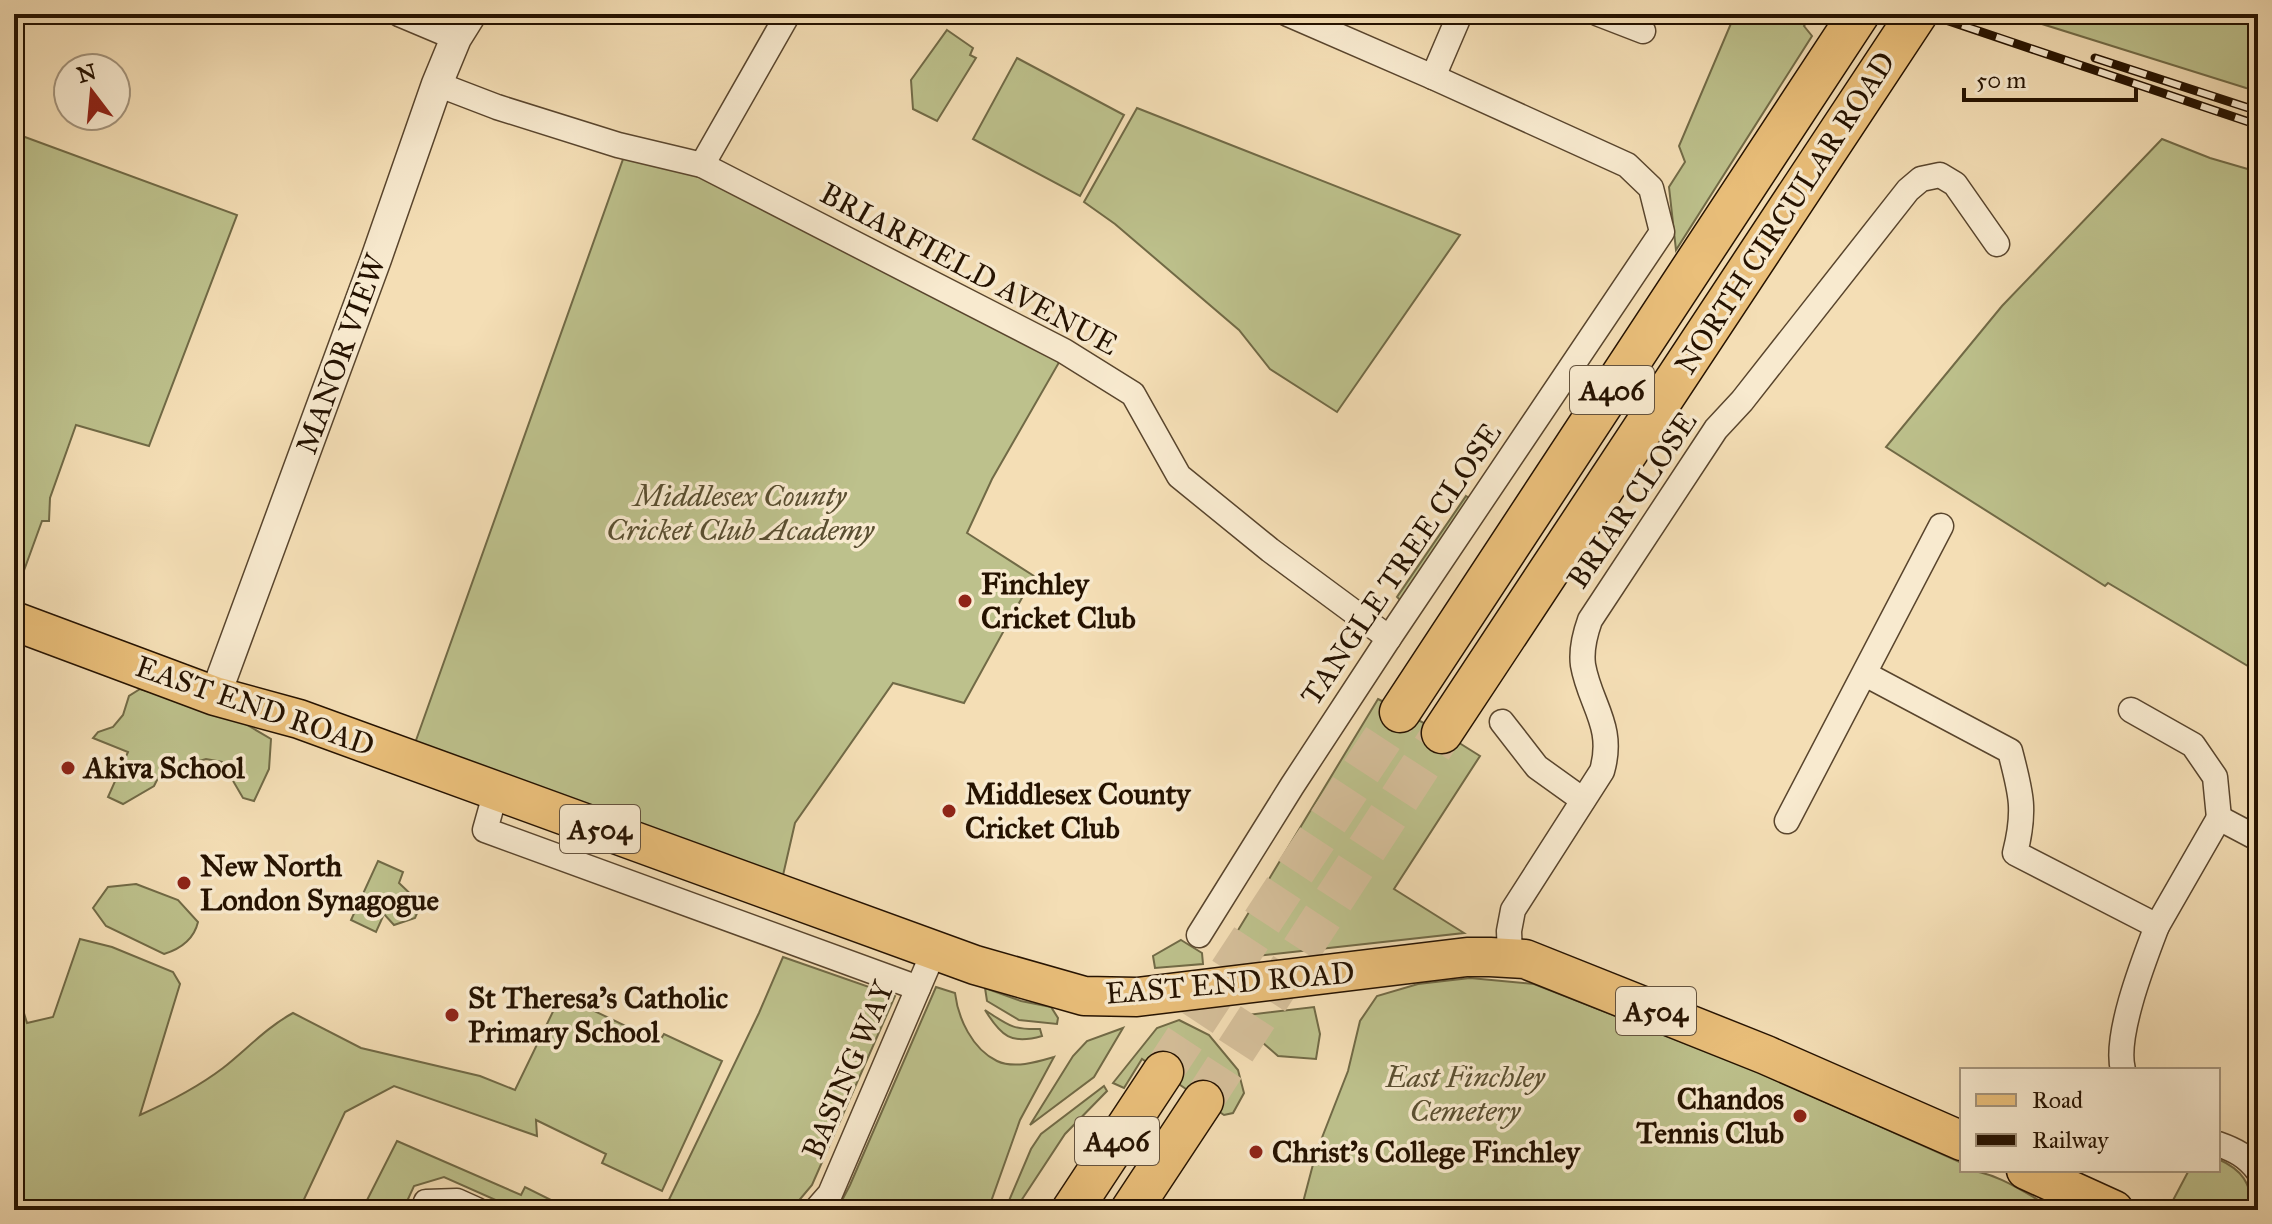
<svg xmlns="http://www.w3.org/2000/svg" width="2272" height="1224" font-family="'IM FELL Great Primer',serif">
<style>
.green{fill:#bdc18c;stroke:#716a46;stroke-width:2}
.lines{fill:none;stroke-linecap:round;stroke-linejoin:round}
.trunk-tunnel{stroke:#d5bf9a;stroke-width:40;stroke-dasharray:40 20;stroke-linecap:butt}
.minor-casing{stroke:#59452d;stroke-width:27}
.tertiary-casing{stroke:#59452d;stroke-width:33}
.primary-casing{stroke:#251200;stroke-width:41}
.trunk-casing{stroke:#251200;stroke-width:43}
.minor{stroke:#f8eacf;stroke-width:24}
.tertiary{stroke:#f8eacf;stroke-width:30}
.primary{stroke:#eabf7a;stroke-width:38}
.trunk{stroke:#eabf7a;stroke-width:40}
.rail-casing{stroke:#251200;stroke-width:9}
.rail{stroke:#f8eacf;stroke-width:6;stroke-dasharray:18;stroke-linecap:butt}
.poi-dot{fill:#8f2418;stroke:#f8eacf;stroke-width:3}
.labels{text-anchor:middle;stroke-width:7;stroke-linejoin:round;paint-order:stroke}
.shield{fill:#f8eacf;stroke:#64533e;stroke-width:2}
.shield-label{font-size:28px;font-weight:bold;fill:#251200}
.street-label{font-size:30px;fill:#251200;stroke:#f8eacf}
.park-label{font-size:30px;font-style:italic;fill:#5a4f31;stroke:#f8eacf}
.poi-label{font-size:30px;font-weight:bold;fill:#251200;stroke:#f8eacf;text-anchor:start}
</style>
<rect width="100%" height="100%" fill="#f4deb5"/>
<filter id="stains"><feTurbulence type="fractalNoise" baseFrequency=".0025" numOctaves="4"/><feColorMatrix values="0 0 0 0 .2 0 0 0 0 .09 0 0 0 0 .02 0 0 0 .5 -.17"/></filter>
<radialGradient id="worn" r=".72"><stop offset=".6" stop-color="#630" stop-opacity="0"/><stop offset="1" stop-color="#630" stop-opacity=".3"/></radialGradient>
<g class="green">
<path d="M1735,14H1812L1804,26L1812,36L1676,250L1669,187L1685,162L1679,146Z"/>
<path d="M2010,14H2258V90L2246,88Z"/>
<path d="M947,30L973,48L970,55L976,58L937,121L913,109L911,80Z"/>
<path d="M1017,58L1124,115L1080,196L973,139Z"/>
<path d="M1137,108L1460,235L1337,412L1270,369L1239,330L1115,224L1084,202Z"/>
<path d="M14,133L237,215L149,446L76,425L50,498L49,521H42L14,598Z"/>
<path d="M2162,139L2210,158L2258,172V672L2108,583L2105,586L1886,447L2002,306Z"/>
<path d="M627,148L705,166L1065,352L992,479L967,533L1034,576L964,703L893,683L795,823L781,884L409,760Z"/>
<path d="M1466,496L1472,500L1405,605L1397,597Z"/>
<path d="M140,689L232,716L271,739L269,769L254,801L243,798L222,762L206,759L161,772L154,786L123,804L108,797L128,752L93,738L98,732L113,727L123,715L129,696Z"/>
<path d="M1378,699L1445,734L1480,756L1394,889L1464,933L1220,960Z"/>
<path d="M378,861L403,872L399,883L421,904L415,918L394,925L384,914L376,932L351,920Z"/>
<path d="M136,884L178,900L198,922C194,939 180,949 164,954L106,926L93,908L108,887Z"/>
<path d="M80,939L112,947L173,972L180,984L140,1115C169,1102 198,1087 223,1068C247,1049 267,1027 293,1013L361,1048L480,1076L515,1090L561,995L659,1042L664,1034L722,1061L662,1191L602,1163L606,1154L536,1120L537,1136L394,1086L345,1112L299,1210H35L14,1202V994L23,1010L27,1023L53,1017Z"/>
<path d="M1181,940L1202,953L1203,964L1155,968L1153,956Z"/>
<path d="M783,957L895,996L812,1185L791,1210H664L759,1013Z"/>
<path d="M1470,978L1534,984L1751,1069L1962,1163V1170C1995,1170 2027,1194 2055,1210H1301L1316,1153L1348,1071L1360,1021L1377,996L1418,984Z"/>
<path d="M936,987L955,993C958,1018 972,1049 997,1061C1014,1069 1037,1062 1054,1057L1020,1120L988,1210H837L850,1185Z"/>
<path d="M985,988L1021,1001L1051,1007L1058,1018L1057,1024L1019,1020L987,1001Z"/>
<path d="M1314,1007L1320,1034L1316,1059L1278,1056L1262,1042L1247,1015Z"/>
<path d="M985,1010C1008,1025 1012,1030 1040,1029L1042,1036C1011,1045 1001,1036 985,1010Z"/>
<path d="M1179,1020L1209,1035L1238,1070L1244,1093L1233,1113L1224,1115L1142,1059L1124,1088L1113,1083L1157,1028Z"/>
<path d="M1123,1028L1094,1077L1030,1125L1073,1056L1087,1041Z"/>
<path d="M1104,1086L1107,1091L1065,1134L1015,1210H1005L1031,1149L1041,1134Z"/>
<path d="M397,1141L521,1195L525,1187L571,1210H518L444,1177L414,1186L403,1210H362Z"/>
<path d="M2218,1159C2245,1171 2248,1183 2256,1210H2181L2170,1206L2189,1170H2218Z"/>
</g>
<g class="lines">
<g class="trunk-tunnel">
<path d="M1163,1072L1400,712"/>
<path d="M1203,1101L1442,733"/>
</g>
<g class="minor-casing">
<g id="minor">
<path d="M399,14L456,38"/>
<path d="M1599,14L1643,31"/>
<path d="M1433,77L1460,14"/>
<path d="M437,84L497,107L618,145L702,165L1064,351L1133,394L1179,476L1270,550L1389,638"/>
<path d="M702,165L788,14"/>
<path d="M1865,674L2010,751C2021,793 2026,810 2015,853L2157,926"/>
<path d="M2131,710L2193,745L2215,777L2219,818"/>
<path d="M1502,722L1537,767L1583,800"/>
<path d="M496,791L485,830L918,988"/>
<path d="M2219,818L2255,837"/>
<path d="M1787,821L1941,526"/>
<path d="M1199,935L1292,786L1389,638L1662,232L1651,188L1627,165L1433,77L1288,14"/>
<path d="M1510,957L1509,931L1513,910L1602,771C1615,726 1590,705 1583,665C1581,650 1585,634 1590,620L1716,429L1742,401L1908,190L1921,179L1940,175L1955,184L1997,244"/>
<path d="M2123,1070C2114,1036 2144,960 2157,926L2219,818"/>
<path d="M2218,1144C2235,1150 2247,1156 2258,1171"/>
<path d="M423,1210L426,1202L457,1201L477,1210"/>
<path d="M816,1210L830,1194L934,951"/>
</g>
</g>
<g class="tertiary-casing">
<path id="tertiary" d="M215,696L376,259L437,84L456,38L471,14"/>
</g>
<g class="primary-casing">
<g id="primary">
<path d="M14,621L215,696L299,719L975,965L1084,996L1137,997L1467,957H1490L1525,959L1766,1055L1962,1141"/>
<path d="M2026,1170L2114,1210"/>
</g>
</g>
<g class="trunk-casing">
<g id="trunk">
<path d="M1400,712L1859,14"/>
<path d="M1442,733L1917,14"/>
<path d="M1072,1210L1163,1072"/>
<path d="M1131,1210L1203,1101"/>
</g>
</g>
<use href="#minor" class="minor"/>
<use href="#tertiary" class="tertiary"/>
<use href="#primary" class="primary"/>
<use href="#trunk" class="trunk"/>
<g class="rail-casing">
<g id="rail">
<path d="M1928,14L2258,125"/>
<path d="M2095,58L2258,111"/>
</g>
</g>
<use href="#rail" class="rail"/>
</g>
<g class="poi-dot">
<circle cx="965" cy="601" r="8"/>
<circle cx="68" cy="768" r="8"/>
<circle cx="949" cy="811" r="8"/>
<circle cx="184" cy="883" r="8"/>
<circle cx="452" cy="1015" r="8"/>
<circle cx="1800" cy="1116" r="8"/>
<circle cx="1256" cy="1152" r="8"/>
</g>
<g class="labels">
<g class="shield">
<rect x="1570" y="366" width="84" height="48" rx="6"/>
<rect x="560" y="805" width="80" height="48" rx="6"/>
<rect x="1616" y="987" width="80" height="48" rx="6"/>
<rect x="1075" y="1117" width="84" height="48" rx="6"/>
</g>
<g class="shield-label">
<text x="1612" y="400">A406</text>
<text x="600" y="839">A504</text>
<text x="1656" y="1021">A504</text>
<text x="1117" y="1151">A406</text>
</g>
<g class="street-label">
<text transform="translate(1785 213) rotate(-57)" y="10">NORTH CIRCULAR ROAD</text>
<text transform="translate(969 269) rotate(28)" y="10">BRIARFIELD AVENUE</text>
<text transform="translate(341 354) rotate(-70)" y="10">MANOR VIEW</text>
<text transform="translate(1632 500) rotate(-56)" y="10">BRIAR CLOSE</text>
<text transform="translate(1401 564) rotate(-56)" y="10">TANGLE TREE CLOSE</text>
<text transform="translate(255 706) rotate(19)" y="10">EAST END ROAD</text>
<text transform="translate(1230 983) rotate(-5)" y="10">EAST END ROAD</text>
<text transform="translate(848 1070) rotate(-67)" y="10">BASING WAY</text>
</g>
<g class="park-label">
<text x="740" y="506">Middlesex County<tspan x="740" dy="34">Cricket Club Academy</tspan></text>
<text x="1465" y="1087">East Finchley<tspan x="1465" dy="34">Cemetery</tspan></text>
</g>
<g class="poi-label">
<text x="981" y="594">Finchley<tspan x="981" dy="34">Cricket Club</tspan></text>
<text x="84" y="778">Akiva School</text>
<text x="965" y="804">Middlesex County<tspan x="965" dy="34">Cricket Club</tspan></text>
<text x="200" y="876">New North<tspan x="200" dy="34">London Synagogue</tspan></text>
<text x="468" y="1008">St Theresa's Catholic<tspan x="468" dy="34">Primary School</tspan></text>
<text x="1784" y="1109" text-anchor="end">Chandos<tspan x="1784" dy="34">Tennis Club</tspan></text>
<text x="1272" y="1162">Christ's College Finchley</text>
</g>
</g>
<rect width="2272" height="1224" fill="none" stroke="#f4deb5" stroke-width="48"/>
<rect x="16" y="16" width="2240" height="1192" fill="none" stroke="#251200" stroke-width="4"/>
<rect x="24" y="24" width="2224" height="1176" fill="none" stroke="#251200" stroke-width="2"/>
<rect x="1960" y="1068" width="260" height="104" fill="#f8eacf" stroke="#a4947c" stroke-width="2"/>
<rect x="1976" y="1094" width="40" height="12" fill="#eabf7a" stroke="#a4947c" stroke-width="2"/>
<text x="2032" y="1108" font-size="24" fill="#251200">Road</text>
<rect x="1976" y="1134" width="40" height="12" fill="#251200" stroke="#a4947c" stroke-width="2"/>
<text x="2032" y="1148" font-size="24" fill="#251200">Railway</text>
<g transform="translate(92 92) rotate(344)"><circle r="38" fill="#f8eacf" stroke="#a4947c" stroke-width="2"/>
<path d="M0-6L14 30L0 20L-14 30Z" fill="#8f2418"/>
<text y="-12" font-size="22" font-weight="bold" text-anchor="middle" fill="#251200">N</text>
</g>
<path d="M1964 88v12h172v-12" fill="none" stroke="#251200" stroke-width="4"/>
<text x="1976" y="88" font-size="24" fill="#251200" stroke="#f8eacf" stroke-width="6" paint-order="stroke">50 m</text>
<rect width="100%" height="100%" filter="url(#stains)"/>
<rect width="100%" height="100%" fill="url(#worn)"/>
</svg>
